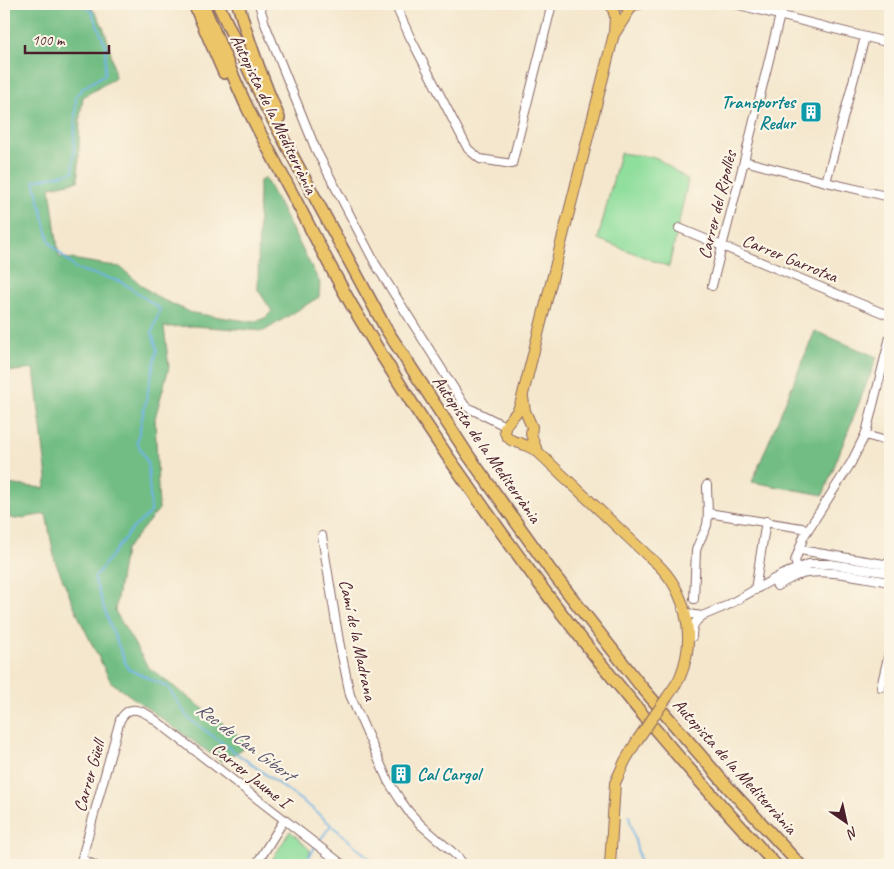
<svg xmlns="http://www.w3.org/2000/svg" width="894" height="869" font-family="Caveat,sans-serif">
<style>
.green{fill:#8ede9c;stroke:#6c7e64}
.forest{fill:#72bd84;stroke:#5e6e58}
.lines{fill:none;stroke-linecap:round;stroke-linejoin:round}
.stream{stroke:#6eb3e4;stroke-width:2}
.minor-casing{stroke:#866564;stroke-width:10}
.major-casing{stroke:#866564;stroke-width:12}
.highway-casing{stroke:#866564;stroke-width:14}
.minor{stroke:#fff;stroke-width:8}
.major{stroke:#edc569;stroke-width:10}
.highway{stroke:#edc569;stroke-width:11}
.major-bridge-casing{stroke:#866564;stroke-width:12;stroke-linecap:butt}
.major-bridge{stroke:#edc569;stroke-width:10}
.labels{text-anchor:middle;stroke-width:4.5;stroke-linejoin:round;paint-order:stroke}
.culture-label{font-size:18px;font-weight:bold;fill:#0d838f;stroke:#fcf5e5;text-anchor:end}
.street-label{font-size:18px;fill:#4a1f2b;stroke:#fcf5e5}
.water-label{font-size:19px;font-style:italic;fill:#57536c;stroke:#fcf5e5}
</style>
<rect width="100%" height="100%" fill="#fcf5e5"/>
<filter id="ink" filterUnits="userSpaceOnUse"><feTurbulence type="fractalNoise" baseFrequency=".02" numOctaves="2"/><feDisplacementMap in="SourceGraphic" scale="10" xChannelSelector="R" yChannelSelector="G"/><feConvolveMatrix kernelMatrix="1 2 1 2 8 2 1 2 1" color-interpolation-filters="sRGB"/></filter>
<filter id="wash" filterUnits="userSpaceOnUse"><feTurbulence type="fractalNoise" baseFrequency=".0096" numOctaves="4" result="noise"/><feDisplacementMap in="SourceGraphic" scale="20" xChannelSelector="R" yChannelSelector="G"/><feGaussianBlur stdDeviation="1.12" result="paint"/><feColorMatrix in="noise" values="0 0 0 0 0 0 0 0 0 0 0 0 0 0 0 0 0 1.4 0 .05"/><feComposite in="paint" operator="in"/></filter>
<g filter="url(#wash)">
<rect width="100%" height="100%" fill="#f4e7cd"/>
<g class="green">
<path d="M620,153L657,158L688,180L669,267L598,239Z"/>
<path d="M290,831L310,850L308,865H269Z"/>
</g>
<g class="forest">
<path d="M4,4H87C106,19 112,55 115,78L83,97L80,117L78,181L50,187L59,257L120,267L145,288L159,298L192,313L254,322L265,318L272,311L258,290L259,182L265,178L320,283L319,297L264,331L193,326L164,327L169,367L155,418L159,509L125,550L115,611L148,667L250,744L222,762L111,682L81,622L55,561L46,514L16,519L10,518L5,484L44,488L47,478L34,369L4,372Z"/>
<path d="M815,331L877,357L823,495L752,482Z"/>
</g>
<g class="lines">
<g class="stream">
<path d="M82,4L92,12L106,47L105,74L83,88L76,96L73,172L34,181L50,243L76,269L122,282L160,309L152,333L157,349L137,442L148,464L151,512L131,530L94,578L110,625L128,669L168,687L188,718L313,809L377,865"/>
<path d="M629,816L641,865"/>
<path d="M318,843L331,825"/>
<path d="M304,865L315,847"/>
</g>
</g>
</g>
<g filter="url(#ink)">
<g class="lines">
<g class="minor-casing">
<g id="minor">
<path d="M259,4L265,24L316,150L376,265L465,406L505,426"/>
<path d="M395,4L410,37L468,149L480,159L512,164L552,4"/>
<path d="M735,4L890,43"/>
<path d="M744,161L826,182L890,197"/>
<path d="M826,182L865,37"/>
<path d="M679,228L890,316"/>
<path d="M712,286L744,161L780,15"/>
<path d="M865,435L890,442"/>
<path d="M708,513L808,529"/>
<path d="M322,536L339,641L350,695L361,720L388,781L401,801L409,812L421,825L457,856L464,865"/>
<path d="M800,550L890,565"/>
<path d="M800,575L795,561L804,536L851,463L865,435L867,429L890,337"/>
<path d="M774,579L777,586C784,582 791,578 798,575C821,567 865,578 890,582"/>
<path d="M755,590L766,521"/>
<path d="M694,599L696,551C698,542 704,534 707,525C709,513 707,498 707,485"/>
<path d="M682,609L685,612L695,615L702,616L726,606L781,575L809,564H830L890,573"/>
<path d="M692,637C692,627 694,622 702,616"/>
<path d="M881,687L890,649"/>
<path d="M82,859L94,865"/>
<path d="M80,865L120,720C128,706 137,708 150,716L343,865"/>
<path d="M256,865L284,820"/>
</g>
</g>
<g class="major-casing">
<g id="major">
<path d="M611,4L615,16L614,34L523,394C522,399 520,405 518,410C514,418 495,428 511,440C514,442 518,442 522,444C527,446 532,448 537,451L648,556C685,584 698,634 680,677C677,684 672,690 668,696"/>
<path d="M617,4C625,6 631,6 640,4"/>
<path d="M615,33L632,6"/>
<path d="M523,398L525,411L532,427L531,434L537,451"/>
<path d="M610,865L615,783L625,761L638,739"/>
</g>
</g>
<g class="highway-casing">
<g id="highway">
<path d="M194,4L224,73"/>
<path d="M203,4C217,38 231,72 246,105C261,136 278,167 294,197C313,233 331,269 351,304C391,373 435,440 482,505C571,632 670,752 776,865"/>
<path d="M218,4L266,107L386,329L468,455L551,571L640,685L727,786L800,865"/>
<path d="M238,4C249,43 263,81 279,118"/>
</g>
</g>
<use href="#minor" class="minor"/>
<use href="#major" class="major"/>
<use href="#highway" class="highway"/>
<g class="major-bridge-casing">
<path id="major-bridge" d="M638,739L668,696"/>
</g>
<use href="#major-bridge" class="major-bridge"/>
</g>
</g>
<defs>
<g id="building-square" transform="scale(1.125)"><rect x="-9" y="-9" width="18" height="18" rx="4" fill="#0f9aa8" stroke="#fcf5e5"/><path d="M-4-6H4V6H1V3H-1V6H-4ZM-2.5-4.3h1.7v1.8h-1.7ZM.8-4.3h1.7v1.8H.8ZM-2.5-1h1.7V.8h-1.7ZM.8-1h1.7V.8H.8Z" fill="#fff"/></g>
</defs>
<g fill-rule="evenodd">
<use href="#building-square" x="811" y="112"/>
<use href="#building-square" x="401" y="774"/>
</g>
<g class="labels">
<g class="culture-label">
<text x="795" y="108">Transportes<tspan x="795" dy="21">Redur</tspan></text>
<text x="417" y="780" text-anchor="start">Cal Cargol</text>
</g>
<g class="street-label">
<text transform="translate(274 114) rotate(64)" y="6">Autopista de la Mediterrània</text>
<text transform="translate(717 205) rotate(-76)" y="6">Carrer del Ripollès</text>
<text transform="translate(790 258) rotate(22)" y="6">Carrer Garrotxa</text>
<text transform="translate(487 449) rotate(55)" y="6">Autopista de la Mediterrània</text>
<text transform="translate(358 640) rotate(78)" y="6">Camí de la Madrana</text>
<text transform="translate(735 766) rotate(48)" y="6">Autopista de la Mediterrània</text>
<text transform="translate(251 775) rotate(38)" y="6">Carrer Jaume I</text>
<text transform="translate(89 776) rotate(-74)" y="6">Carrer Güell</text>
</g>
<g class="water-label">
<text transform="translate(246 741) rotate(37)" y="7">Rec de Can Gibert</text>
</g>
</g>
<rect width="894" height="869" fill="none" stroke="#fcf5e5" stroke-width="20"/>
<g transform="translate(846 822) rotate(146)" stroke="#fcf5e5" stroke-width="4" paint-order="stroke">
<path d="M0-4L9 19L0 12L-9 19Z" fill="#4a1f2b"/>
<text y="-8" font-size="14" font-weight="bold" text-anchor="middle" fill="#4a1f2b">N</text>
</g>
<path d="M25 45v8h84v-8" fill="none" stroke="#4a1f2b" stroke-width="2.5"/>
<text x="32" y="45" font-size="15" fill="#4a1f2b" stroke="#fcf5e5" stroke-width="4" paint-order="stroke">100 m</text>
</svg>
